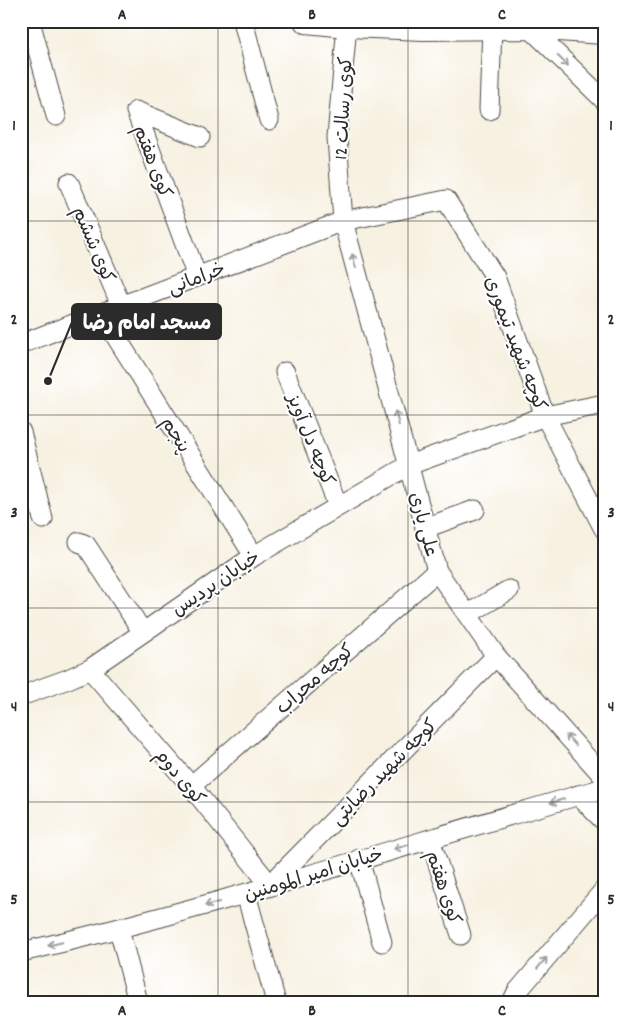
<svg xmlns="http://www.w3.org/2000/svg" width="625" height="1023" font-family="Dekko,'Playpen Sans Arabic',sans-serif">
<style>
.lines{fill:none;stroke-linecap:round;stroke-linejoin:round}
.minor-casing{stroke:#4a4946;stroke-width:21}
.major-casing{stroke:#4a4946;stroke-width:26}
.minor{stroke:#fff;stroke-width:19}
.major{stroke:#fff;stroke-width:24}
.oneway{stroke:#a0a0a0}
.grid{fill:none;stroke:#2b2b2b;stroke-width:1;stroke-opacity:0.55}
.labels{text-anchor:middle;stroke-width:4;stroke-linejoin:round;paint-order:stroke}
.street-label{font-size:19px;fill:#2b2b2b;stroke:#fff}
.leader{fill:none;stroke:#2b2b2b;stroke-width:2}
.callout-dot{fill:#2b2b2b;stroke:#fff;stroke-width:2}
.callout{fill:#2b2b2b;stroke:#2b2b2b;stroke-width:2}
.callout-label{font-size:20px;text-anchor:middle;font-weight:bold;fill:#fff}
.neatline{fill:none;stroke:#2b2b2b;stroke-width:2}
.grid-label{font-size:16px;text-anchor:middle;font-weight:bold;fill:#2b2b2b}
</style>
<rect width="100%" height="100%" fill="#fff"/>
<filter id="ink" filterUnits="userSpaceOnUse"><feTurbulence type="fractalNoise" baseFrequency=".02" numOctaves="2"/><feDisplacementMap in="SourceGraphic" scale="10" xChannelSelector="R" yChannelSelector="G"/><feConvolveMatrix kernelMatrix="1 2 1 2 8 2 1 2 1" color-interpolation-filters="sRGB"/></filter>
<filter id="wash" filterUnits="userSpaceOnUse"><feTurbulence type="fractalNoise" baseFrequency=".0096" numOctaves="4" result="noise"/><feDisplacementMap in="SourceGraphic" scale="20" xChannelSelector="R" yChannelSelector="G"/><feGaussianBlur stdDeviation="1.12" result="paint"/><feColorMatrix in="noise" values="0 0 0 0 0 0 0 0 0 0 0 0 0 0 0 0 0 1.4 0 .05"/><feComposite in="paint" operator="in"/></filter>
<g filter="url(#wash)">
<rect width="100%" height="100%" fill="#f7f1e1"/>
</g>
<g filter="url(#ink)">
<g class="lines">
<g class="minor-casing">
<g id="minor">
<path d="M30,21L56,116"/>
<path d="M243,21L269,120"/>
<path d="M524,22L604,100"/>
<path d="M347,25L337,137L343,221L437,571L496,656L604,777"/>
<path d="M489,110L492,27"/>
<path d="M69,183L121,305"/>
<path d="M197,277L136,111L200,137"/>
<path d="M101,313L254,556"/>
<path d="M21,344L343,221L446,200L495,277L545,416L604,529"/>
<path d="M285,372L338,506"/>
<path d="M21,432L43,519"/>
<path d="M425,528L475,510"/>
<path d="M79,542L86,545L142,631"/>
<path d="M468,614L509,590"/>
<path d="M90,669L191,786L270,885L496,656"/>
<path d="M21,696L68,679L90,669L254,556L409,465L545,416L604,404"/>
<path d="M191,786L437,571"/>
<path d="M578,795L604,821"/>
<path d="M430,839L461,935"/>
<path d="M359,859L382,942"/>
<path d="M246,894L276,1002"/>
<path d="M119,929L138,1002"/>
<path d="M21,952C218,907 410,843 604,788"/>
<path d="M512,1002L517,992L604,890"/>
</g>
</g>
<g class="major-casing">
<path id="major" d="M306,21L347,25L424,28L528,27L604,32"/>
</g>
<use href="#minor" class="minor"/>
<use href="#major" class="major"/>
</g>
<defs><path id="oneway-shaft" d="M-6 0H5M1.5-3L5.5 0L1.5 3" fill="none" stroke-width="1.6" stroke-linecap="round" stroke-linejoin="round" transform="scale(1.25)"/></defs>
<g class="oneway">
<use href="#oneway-shaft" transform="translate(563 61) rotate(44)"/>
<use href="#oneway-shaft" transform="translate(354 261) rotate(-105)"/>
<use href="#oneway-shaft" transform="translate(397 418) rotate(-105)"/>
<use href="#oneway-shaft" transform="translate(571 740) rotate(-132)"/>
<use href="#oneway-shaft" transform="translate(557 801) rotate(164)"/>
<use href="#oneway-shaft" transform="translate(401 847) rotate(164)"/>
<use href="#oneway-shaft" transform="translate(212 904) rotate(164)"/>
<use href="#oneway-shaft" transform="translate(55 944) rotate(167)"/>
<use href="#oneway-shaft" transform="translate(542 963) rotate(-50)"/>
</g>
</g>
<path class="grid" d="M218,21V1002M408,21V1002M21,221H604M21,415H604M21,608H604M21,802H604"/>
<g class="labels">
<g class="street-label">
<text transform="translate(342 108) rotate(-87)" y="7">کوی رسالت 12</text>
<text transform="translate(154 161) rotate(69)" y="7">کوی هفتم</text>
<text transform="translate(95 244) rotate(67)" y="7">کوی ششم</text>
<text transform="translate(196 277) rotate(-21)" y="7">خرامانی</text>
<text transform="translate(517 343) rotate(69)" y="7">کوچه شهید تیموری</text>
<text transform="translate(177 434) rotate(58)" y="7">پنجم</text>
<text transform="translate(312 439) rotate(68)" y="7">کوچه دل آویز</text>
<text transform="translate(425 524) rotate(75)" y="7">علی یاری</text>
<text transform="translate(215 582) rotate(-34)" y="7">خیابان پردیس</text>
<text transform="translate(314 678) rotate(-41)" y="7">کوچه محراب</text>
<text transform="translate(383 771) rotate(-45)" y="7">کوچه شهید رضایتی</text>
<text transform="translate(181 776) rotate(50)" y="7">کوی دوم</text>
<text transform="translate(313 873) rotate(-17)" y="7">خیابان امیر المومنین</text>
<text transform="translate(445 887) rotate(72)" y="7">کوی هفتم</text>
</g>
</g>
<path class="leader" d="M48 381L72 322"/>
<circle class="callout-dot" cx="48" cy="381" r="5"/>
<rect class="callout" x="72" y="304" width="149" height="35" rx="5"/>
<g class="callout-label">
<text x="147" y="329">مسجد امام رضا</text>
</g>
<rect width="625" height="1023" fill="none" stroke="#fff" stroke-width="55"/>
<rect x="28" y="28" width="570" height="968" class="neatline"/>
<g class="grid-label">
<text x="122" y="19">A</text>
<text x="312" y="19">B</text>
<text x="502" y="19">C</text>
<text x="14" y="130">1</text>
<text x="611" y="130">1</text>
<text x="14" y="324">2</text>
<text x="611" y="324">2</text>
<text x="14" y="517">3</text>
<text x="611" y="517">3</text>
<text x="14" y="711">4</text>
<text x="611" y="711">4</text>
<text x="14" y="904">5</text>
<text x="611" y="904">5</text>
<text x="122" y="1015">A</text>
<text x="312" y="1015">B</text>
<text x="502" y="1015">C</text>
</g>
</svg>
